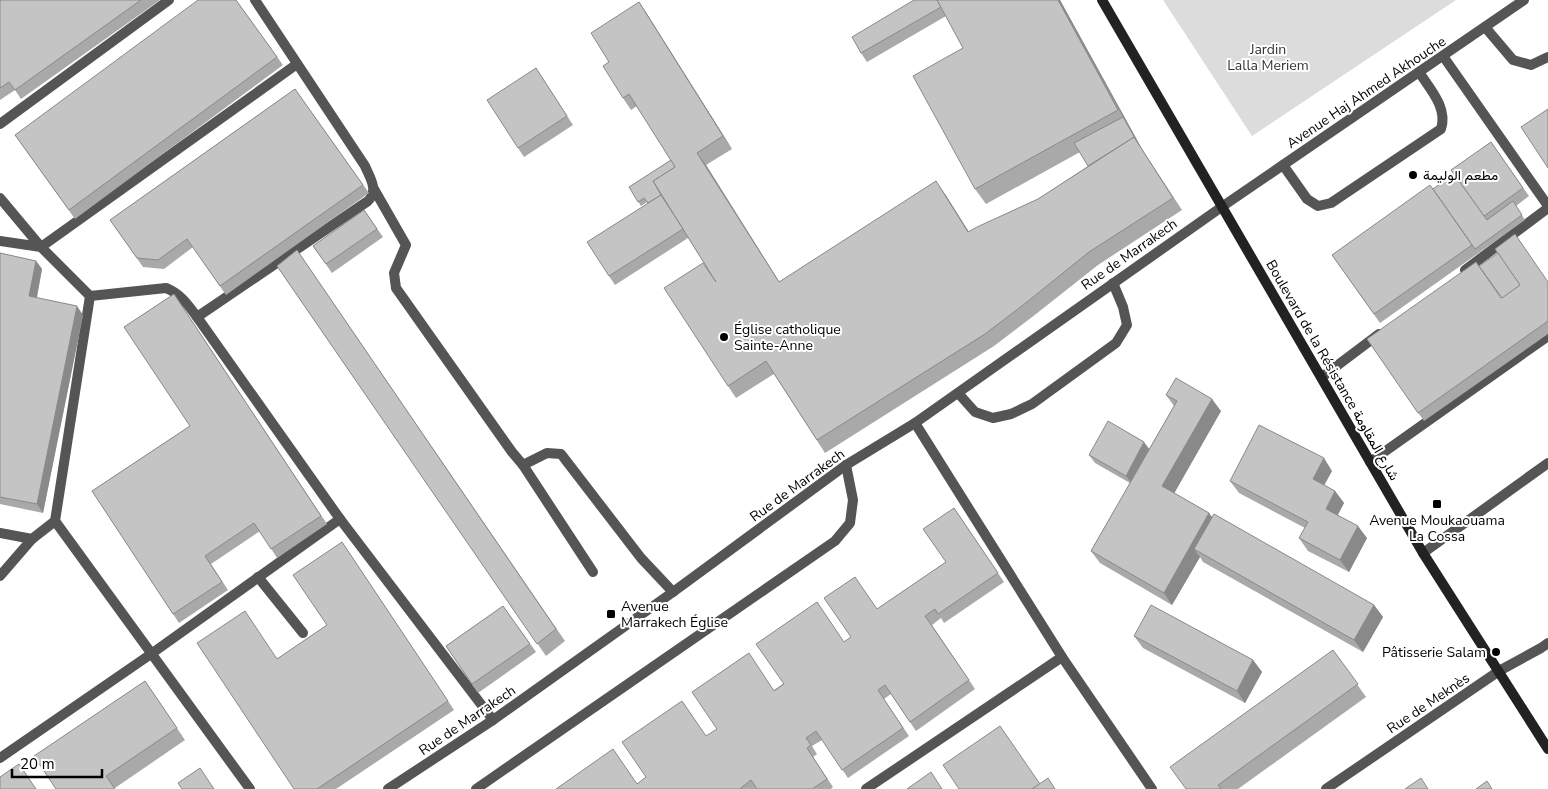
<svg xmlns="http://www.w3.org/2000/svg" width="1548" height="789" font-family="'Nunito Sans',Vazirmatn,sans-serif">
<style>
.green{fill:#dcdcdc}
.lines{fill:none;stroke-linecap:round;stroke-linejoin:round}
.lane{stroke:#555;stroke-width:10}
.street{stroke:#555;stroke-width:10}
.secondary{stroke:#222;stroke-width:10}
.wall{fill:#a9a9a9}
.shaded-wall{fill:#898989}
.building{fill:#c4c4c4;stroke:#898989}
.poi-dot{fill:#000;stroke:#fff;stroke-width:2}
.labels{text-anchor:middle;stroke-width:4;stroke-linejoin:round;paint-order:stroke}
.park-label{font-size:14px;fill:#333;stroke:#fff}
.street-label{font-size:14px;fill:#000;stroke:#fff}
.poi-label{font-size:14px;fill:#000;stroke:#fff;text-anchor:start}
</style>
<rect width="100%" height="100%" fill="#fff"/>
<path class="green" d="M1163,0H1456L1252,136Z"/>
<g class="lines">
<g class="lane">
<path d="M1485,27L1513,60L1531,65L1548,57"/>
<path d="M1283,165L1307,199L1318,206L1331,203L1441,129C1448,108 1430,89 1419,72"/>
<path d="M374,189L406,245L394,273L396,288L512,452L523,465L547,453L561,454L641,558L673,592"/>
<path d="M197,317L340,519L493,720"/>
<path d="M958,393L975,412L993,418L1011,414L1032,404L1116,343L1127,325L1123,307L1113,283"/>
<path d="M523,465L593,572"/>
<path d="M476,789L835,541L850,523L853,500L846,465"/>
</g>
<g class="street">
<path d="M1443,56L1548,206"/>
<path d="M0,124L169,0"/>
<path d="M0,198L41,247L90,296"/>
<path d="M0,241L41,247L297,64"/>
<path d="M1465,270L1548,208"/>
<path d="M90,296L166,288C181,294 188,305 197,317L368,201C379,190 370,178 365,166L255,0"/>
<path d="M1322,377L1379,334"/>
<path d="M915,423L1062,657L1152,789"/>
<path d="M1370,462L1548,336"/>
<path d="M55,521L250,789"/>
<path d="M0,533L32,539L55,521L90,296"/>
<path d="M1423,553L1548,463"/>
<path d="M0,576L32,539"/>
<path d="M258,577L303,633"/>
<path d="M0,758L151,654L340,519"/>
<path d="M388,789L493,720L673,592L846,465L915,423L1223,206L1524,0"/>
<path d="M866,789L1062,657"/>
<path d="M1326,789L1499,671L1541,648L1548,643"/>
</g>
<path class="secondary" d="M1102,0L1423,553L1548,749"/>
</g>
<g class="wall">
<path d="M0,0H160L21,99L15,90L0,100Z"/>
<path d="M236,0L283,65L75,219L15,135Z"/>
<path d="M914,0H1060L1142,149L1182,210L1098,265L1036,314L994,346L825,453L774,374L736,398L728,386L716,282L688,238L615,285L609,276L648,203L647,202L641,206L629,187L671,160L637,106L631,110L623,98L609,62L639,2L647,14L732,149L706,165L779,282L945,194L969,232L1038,199L1088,166L1080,152L986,204L975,189L963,48L946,16L867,62L861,53Z"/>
<path d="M536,68L573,125L524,157L518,148Z"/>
<path d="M295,89L369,193L226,295L193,247L164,269L143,267L110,220Z"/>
<path d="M1491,142L1529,196L1516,206L1525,220L1380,323L1332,255L1433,189L1454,174Z"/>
<path d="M364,210L383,237L332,273L313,246Z"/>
<path d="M297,250L565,641L546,656L277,266Z"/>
<path d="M0,253L36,261L42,269L37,298L83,315L43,513L0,504Z"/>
<path d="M1548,282V334L1424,421L1367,339Z"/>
<path d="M174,294L327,524L277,558L260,531L211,564L228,590L179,623L92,491L190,426Z"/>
<path d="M1166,395L1221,411L1174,493L1209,513L1212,517L1374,605L1383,617L1363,652L1203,562L1200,557L1172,605L1100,563L1091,551L1130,483L1095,463L1089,455L1149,449L1174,406Z"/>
<path d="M1332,471L1324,485L1335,491L1344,503L1338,515L1367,538L1349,572L1308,551L1299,538L1305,528L1239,493L1230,481Z"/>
<path d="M954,508L1004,582L944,623L941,618L932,625L975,689L916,731L891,694L884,699L909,736L848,778L822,740L812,746L817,754L813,757L833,787L831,789H556L637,784L774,690L851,637L877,609L946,562Z"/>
<path d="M348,551L454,710L336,789H294L277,659L327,625Z"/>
<path d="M503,606L536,652L478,693L446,646Z"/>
<path d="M1134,636L1253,660L1262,672L1245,703L1143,648Z"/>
<path d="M1333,650L1366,697L1238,789H1186Z"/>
<path d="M145,681L185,740L115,788L56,789Z"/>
</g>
<g class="shaded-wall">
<path d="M1058,0H1060L1142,149L1182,210L1134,137Z"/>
<path d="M639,2L647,14L732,149L723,136Z"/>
<path d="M697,153L706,165L787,294L779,282Z"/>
<path d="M936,181L945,194L977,245L968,232Z"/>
<path d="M36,261L42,269L35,305L29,296Z"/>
<path d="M77,306L83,315L43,513L37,504Z"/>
<path d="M1212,399L1221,411L1171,499L1162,486Z"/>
<path d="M1144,442L1150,450L1132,484L1126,476Z"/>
<path d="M1324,458L1332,471L1321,491L1313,479Z"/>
<path d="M1335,491L1344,503L1334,521L1326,509Z"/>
<path d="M1209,513L1218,525L1194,549L1200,557L1172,605L1164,593Z"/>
<path d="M1358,526L1367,538L1349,572L1340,560Z"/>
<path d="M1374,605L1383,617L1363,652L1354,640Z"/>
<path d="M1253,660L1262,672L1245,703L1237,691Z"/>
</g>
<g class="building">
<path d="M0,0H141L15,90L9,82L0,88Z"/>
<path d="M198,0H236L277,57L69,210L15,135Z"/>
<path d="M914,0H937L941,7L861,53L852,37Z"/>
<path d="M937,0H1058L1118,110L975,189L913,76L963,48Z"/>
<path d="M639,2L723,136L697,153L779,282L936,181L968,232L977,227L1038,199L1134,137L1173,198L1089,252L1027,302L985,334L817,440L766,361L728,386L664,288L703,263L716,282L653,181L675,167L629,94L623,98L603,66L609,62L591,33Z"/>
<path d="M536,68L567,116L518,148L487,100Z"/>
<path d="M295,89L363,185L220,286L187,239L158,260L137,258L110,220Z"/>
<path d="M1548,109V168L1521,127Z"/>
<path d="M1123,117L1136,140L1134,137L1088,166L1074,143Z"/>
<path d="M1491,142L1523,188L1484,216L1451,170Z"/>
<path d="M671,160L675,167L653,181L661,195L648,203L644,198L638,202L629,187Z"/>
<path d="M1454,174L1487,220L1513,201L1522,215L1475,249L1433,189Z"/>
<path d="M1430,185L1472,245L1374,314L1332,255Z"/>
<path d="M661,195L683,229L609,276L587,242Z"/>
<path d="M364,210L377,229L326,264L313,246Z"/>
<path d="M1515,234L1548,282V321L1418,413L1367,339L1476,262L1501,298L1520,285L1495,249Z"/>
<path d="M297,250L556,629L537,644L277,266Z"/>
<path d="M0,253L36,261L29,296L77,306L37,504L0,497Z"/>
<path d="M1498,253L1520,285L1502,298L1479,266Z"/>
<path d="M174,294L321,516L271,549L254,523L205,556L222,582L173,614L92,491L190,426L124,327Z"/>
<path d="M1176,378L1212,399L1162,486L1209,513L1164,593L1091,551L1177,401L1166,395Z"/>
<path d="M1108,421L1144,442L1126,476L1089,455Z"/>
<path d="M1259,425L1324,458L1313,479L1335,491L1326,509L1358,526L1340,560L1299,538L1308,522L1230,481Z"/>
<path d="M954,508L998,573L938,614L935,609L925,616L969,680L910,722L885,685L878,690L903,728L842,770L816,731L806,738L811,745L807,748L827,779L812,789H757L751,780L741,788L742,789H556L613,749L637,784L646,777L622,742L682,701L706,736L717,729L692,692L749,653L774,691L784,684L756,644L817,602L844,642L851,637L824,598L855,577L877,609L946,562L923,529Z"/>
<path d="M1214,514L1374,605L1354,640L1194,549Z"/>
<path d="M342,542L448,701L317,789H294L197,643L245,611L277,659L327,625L293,575Z"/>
<path d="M1151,605L1253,660L1237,691L1134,636Z"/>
<path d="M503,606L530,644L472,684L446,646Z"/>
<path d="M1333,650L1358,684L1218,785L1221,789H1186L1170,767Z"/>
<path d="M145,681L177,728L106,776L115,789H56L34,756Z"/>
<path d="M1000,726L1040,784L1032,789H959L943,765Z"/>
<path d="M19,764L36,789H0V777Z"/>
<path d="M200,768L214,789H182L178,783Z"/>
<path d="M931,772L942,789H907Z"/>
<path d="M1048,778L1055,789H1032Z"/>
<path d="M1421,778L1428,789H1405Z"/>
<path d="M1487,781L1492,789H1476Z"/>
</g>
<g class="poi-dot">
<circle cx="1413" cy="175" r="5"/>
<circle cx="724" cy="337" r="5"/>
<rect x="1432" y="499" width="10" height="10" rx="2.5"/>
<rect x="606" y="609" width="10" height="10" rx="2.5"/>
<circle cx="1496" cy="652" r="5"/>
</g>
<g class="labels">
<g class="park-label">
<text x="1268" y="54">Jardin<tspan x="1268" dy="16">Lalla Meriem</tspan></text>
</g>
<g class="street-label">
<text transform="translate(1366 92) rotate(-34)" y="5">Avenue Haj Ahmed Akhouche</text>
<text transform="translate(1129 254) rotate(-35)" y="5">Rue de Marrakech</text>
<text transform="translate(1333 370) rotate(60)" y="5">Boulevard de la Résistance شارع المقاومة</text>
<text transform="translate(797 485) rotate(-36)" y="5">Rue de Marrakech</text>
<text transform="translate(1428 703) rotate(-34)" y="5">Rue de Meknès</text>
<text transform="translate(467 720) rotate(-34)" y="5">Rue de Marrakech</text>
</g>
<g class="poi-label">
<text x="1423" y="180">مطعم الوليمة</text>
<text x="734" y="334">Église catholique<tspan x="734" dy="16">Sainte-Anne</tspan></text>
<text x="1437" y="525" text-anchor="middle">Avenue Moukaouama<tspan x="1437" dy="16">La Cossa</tspan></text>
<text x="621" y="611">Avenue<tspan x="621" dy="16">Marrakech Église</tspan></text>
<text x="1486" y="657" text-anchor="end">Pâtisserie Salam</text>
</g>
</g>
<path d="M12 769v8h90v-8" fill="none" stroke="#000000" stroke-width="2.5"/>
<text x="20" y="769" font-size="15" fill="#000000" stroke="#ffffff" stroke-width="4" paint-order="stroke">20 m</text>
</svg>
